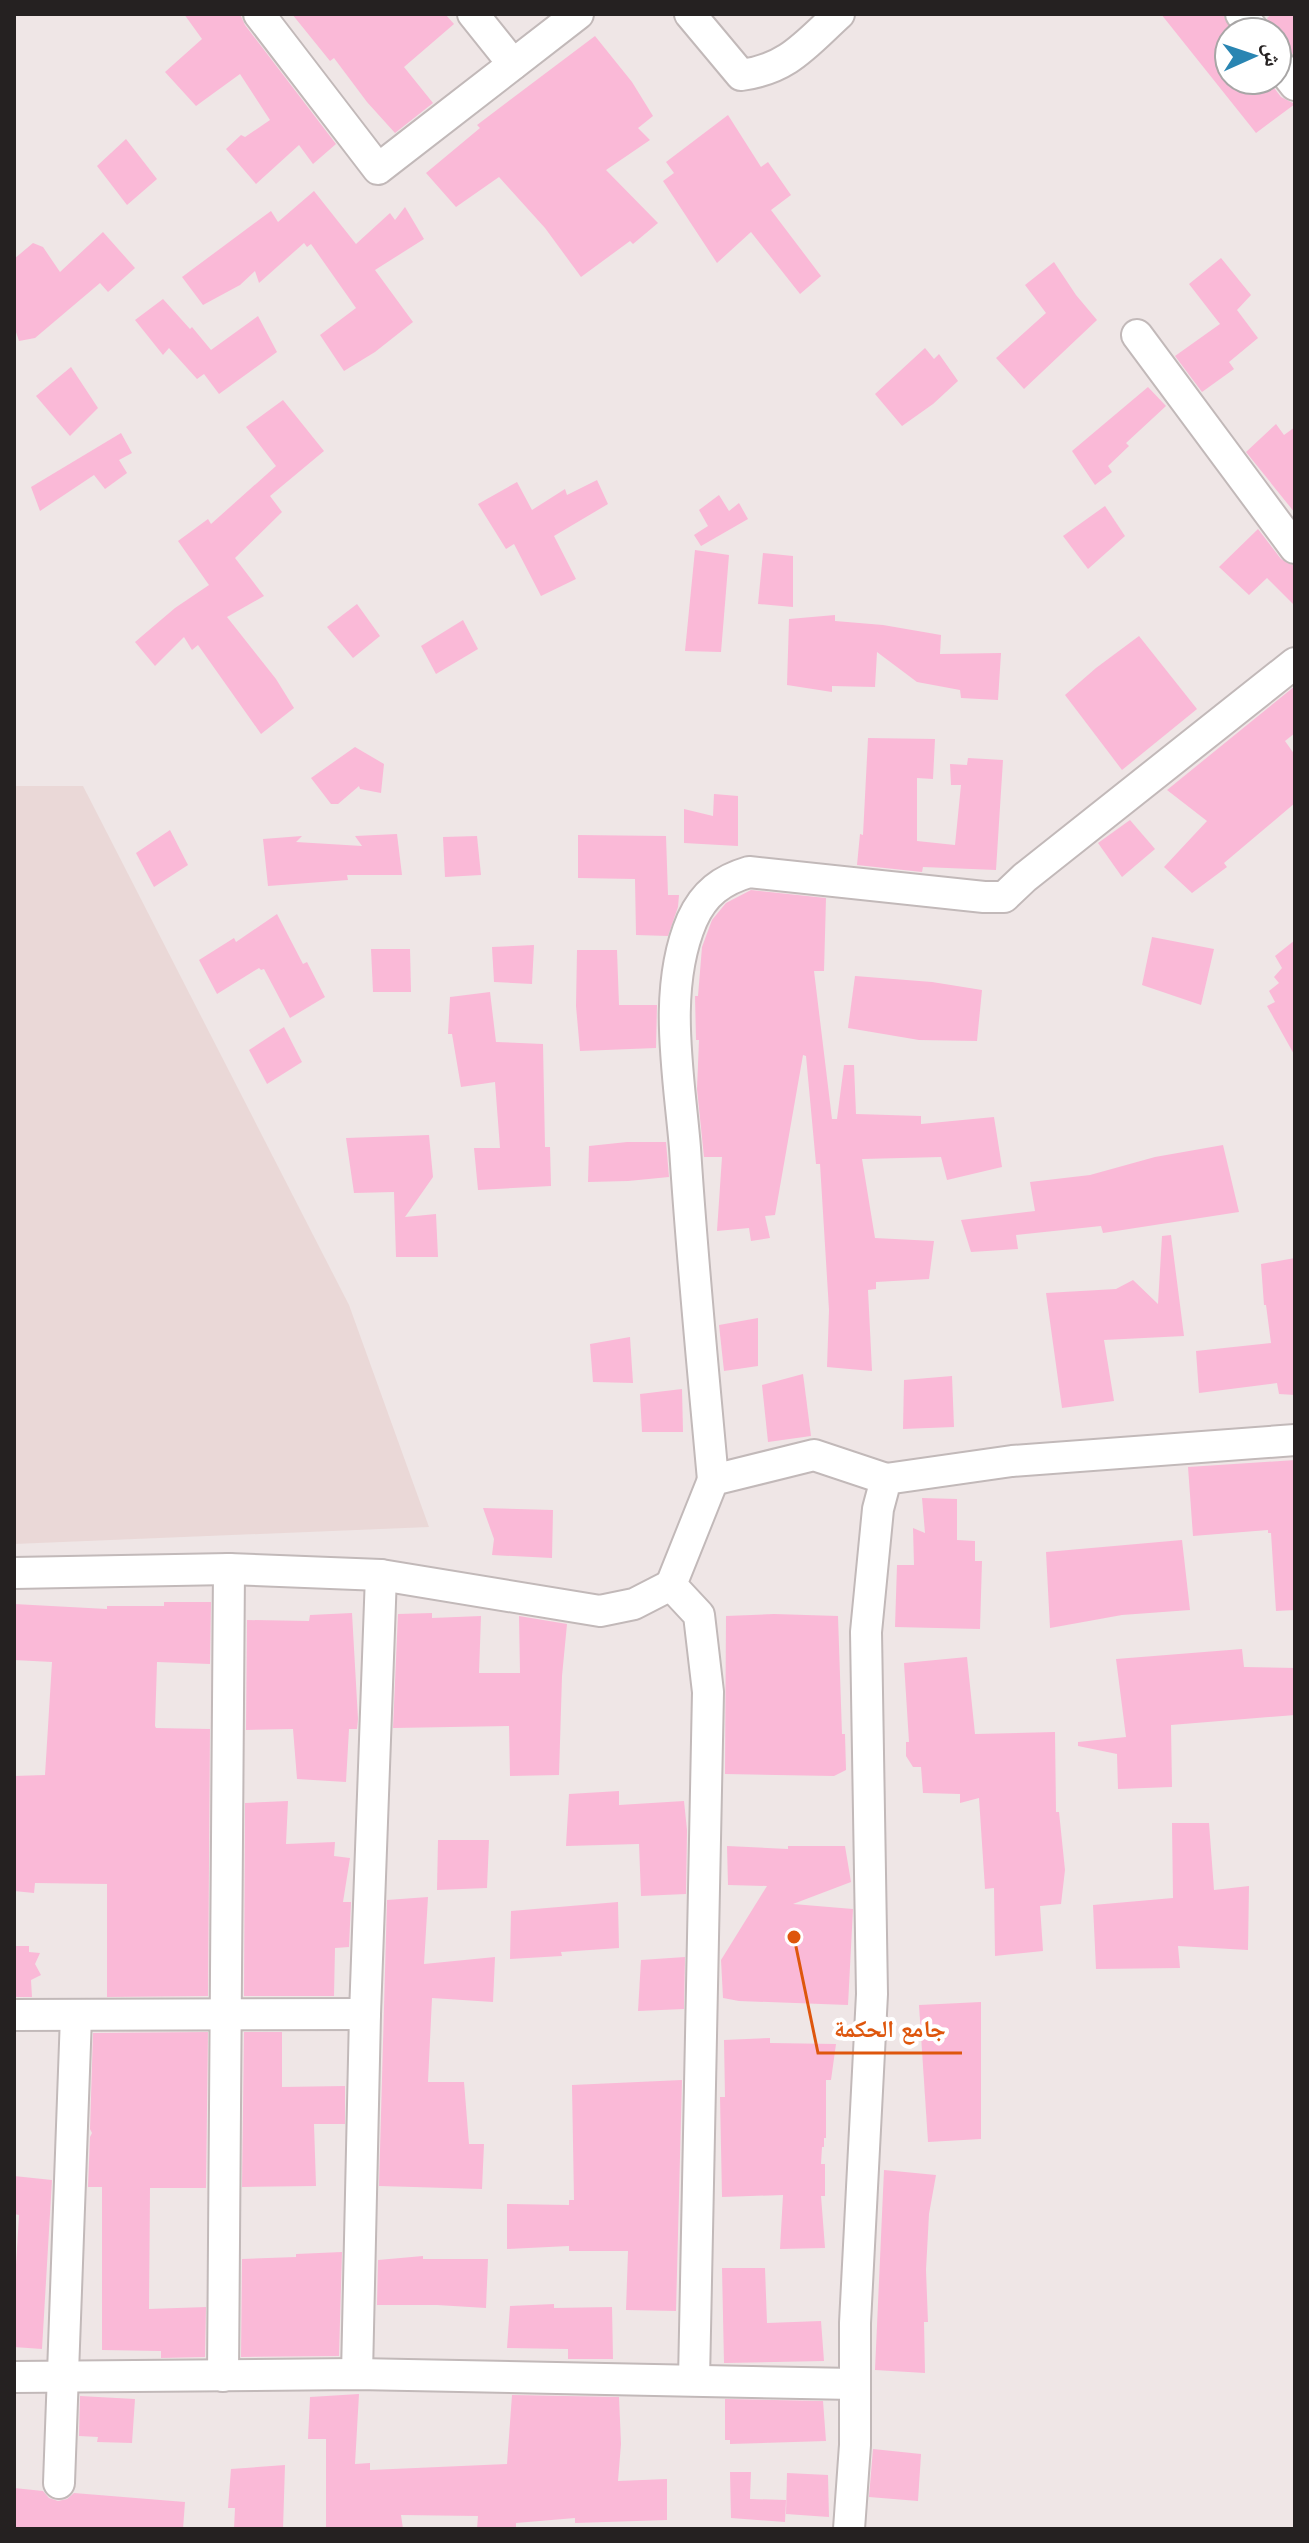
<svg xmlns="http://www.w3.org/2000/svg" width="1309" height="2543" font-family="'Nunito Sans','Noto Naskh Arabic',sans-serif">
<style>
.built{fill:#ead8d7}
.building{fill:#fab9d7}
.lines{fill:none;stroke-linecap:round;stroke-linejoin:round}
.minor-casing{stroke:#c2b9b9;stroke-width:34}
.minor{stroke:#fff;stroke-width:30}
.leader{fill:none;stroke:#de560d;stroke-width:3}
.callout-dot{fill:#de560d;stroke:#fff;stroke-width:3}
.callout-label{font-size:24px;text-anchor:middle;font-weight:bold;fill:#de560d;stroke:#fff;stroke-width:8;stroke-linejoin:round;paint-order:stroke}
</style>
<rect width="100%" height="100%" fill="#efe6e6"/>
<path class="built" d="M14,786H83L349,1305L429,1527L14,1544Z"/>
<g class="building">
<path d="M184,14H240L245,25L336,144L313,164L299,145L256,184L226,149L241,135L245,137L270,120L240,74L196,106L165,72L202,39Z"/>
<path d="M292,14H445L454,24L404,67L433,103L395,133L367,102L334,58L330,61Z"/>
<path d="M1161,14H1223L1232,32H1229V80H1268L1281,97L1295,104L1256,133Z"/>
<path d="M1272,14H1295V56L1284,46L1277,44V32H1273L1267,18Z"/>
<path d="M595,36L632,82L653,116L638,128L650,140L606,170L658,223L633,244L630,241L581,277L545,228L499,177L456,207L426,173L480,128L477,125Z"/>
<path d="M728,115L761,167L768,162L791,195L771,210L821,276L800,294L751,232L717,263L663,181L674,173L666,162Z"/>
<path d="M126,139L157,179L127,205L97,166Z"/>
<path d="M314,191L356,244L390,213L395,220L405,207L424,239L375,270L413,322L375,352L344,371L320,335L356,308L311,244L307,247L304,243L259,283L255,271L240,285L203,305L182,277L271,211L278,222Z"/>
<path d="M103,232L135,268L108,292L100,283L35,338L19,341L14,326V259L33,243L43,247L60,272Z"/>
<path d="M1221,258L1251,295L1237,310L1258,338L1229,362L1234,369L1202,392L1175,356L1220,324L1189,284Z"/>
<path d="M1054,262L1076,295L1097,320L1024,389L996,358L1046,313L1025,285Z"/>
<path d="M163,299L190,329L192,327L211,350L258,316L277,352L219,394L204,374L197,379L169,348L163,355L135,320Z"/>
<path d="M925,348L934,359L939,354L958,381L933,404L902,426L875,394Z"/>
<path d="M71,367L98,408L70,436L36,396Z"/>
<path d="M1148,387L1166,406L1126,443L1129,446L1108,466L1112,472L1095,485L1072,451Z"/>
<path d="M283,400L324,451L270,496L282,512L235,558L264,596L227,617L276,679L294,708L261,734L198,645L192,650L184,637L155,666L135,642L175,608L209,585L178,541L208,519L211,524L276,466L246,427Z"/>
<path d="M1276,424L1284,435L1295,427V513L1246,452Z"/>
<path d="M121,433L132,453L119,460L127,473L105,489L94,475L40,511L31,487Z"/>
<path d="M597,480L608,504L554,536L576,579L541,596L514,544L506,549L478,504L517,482L532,510L565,489L567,495Z"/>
<path d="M719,495L729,511L739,503L748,519L701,546L694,535L708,526L699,510Z"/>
<path d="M1105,506L1125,536L1088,569L1063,536Z"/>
<path d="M1258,529L1281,559L1295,566V606L1267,578L1249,595L1219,567Z"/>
<path d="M695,550L729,555L721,652L685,651Z"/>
<path d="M763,553L793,556V607L758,604Z"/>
<path d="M357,604L380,636L353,658L327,627Z"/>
<path d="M835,615V621L883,625L941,635L940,654L1001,653L998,700L961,698L960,690L917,682L877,652L875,687L832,686V692L787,685L789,619Z"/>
<path d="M463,620L478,649L436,674L421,646Z"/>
<path d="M1139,636L1197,709L1122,770L1065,695L1096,668Z"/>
<path d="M1295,686V733L1285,741L1295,755V803L1224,863L1227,867L1192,893L1164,867L1207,821L1167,790Z"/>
<path d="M868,738L935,739L933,779L917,778V841L955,845L961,785H951L950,764L967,765L968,758L1003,760L996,870L923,867L922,872L857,865L860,834L863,835Z"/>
<path d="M355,747L384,764L381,793L360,789L359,786L338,804H331L311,778Z"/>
<path d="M714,794L738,796V846L684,843V809L713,816Z"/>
<path d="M1130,820L1155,849L1122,877L1098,843Z"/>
<path d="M170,830L188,865L154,887L136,853Z"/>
<path d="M397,834L402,875H347L348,880L268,886L263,839L302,836L296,842L362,846L355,836Z"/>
<path d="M578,835L666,836L668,895H679L678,907L668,936L636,935L635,879L578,878Z"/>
<path d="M477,836L481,875L445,877L443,837Z"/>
<path d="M751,890L826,898L824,971H814L832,1119H837L844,1065H854L856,1114L921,1116V1124L994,1117L1002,1167L947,1180L941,1157L862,1159L875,1238L934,1241L929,1279L876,1282V1289L868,1290L872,1371L827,1367L829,1310L820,1164H816L806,1056L803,1055L775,1215L765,1216L770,1238L751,1241L749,1228L717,1231L722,1157H704L697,1089L699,1040H696L695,996H698L702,947L712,920L726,903Z"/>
<path d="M277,914L303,964L307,962L325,997L290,1018L264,969L261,970L259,968L217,994L199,960L234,938L236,942Z"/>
<path d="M1152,937L1214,949L1201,1005L1142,985Z"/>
<path d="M1295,940V1056L1267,1006L1275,1002L1269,991L1279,983L1274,977L1282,968L1275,956Z"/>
<path d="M534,945L532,984L494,982L492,947Z"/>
<path d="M371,949H410L411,992H373Z"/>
<path d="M577,950H617L619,1005H657L656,1048L580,1051L576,1006Z"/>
<path d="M855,976L932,982L982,990L977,1041L919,1040L848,1028Z"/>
<path d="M490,992L496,1042L543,1044L545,1147H550L551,1186L478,1190L474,1148H500L495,1082L461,1087L452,1034H448L450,997Z"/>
<path d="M284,1027L302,1062L267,1084L249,1050Z"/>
<path d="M429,1135L433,1177L405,1217L436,1214L438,1257H396L394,1192L354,1193L346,1138Z"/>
<path d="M627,1142H666L669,1177L628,1181L588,1182L589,1146Z"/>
<path d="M1223,1145L1239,1212L1103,1233L1101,1226L1016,1235L1018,1249L971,1252L961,1220L1035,1211L1030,1182L1090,1175L1155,1157Z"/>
<path d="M1171,1235L1184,1336L1104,1340L1114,1401L1062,1408L1046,1293L1116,1289L1133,1280L1158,1304L1162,1236Z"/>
<path d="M1295,1258V1395L1279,1394L1277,1383L1199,1393L1196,1351L1271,1343L1266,1305H1264L1261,1264Z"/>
<path d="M758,1318V1366L724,1371L719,1325Z"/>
<path d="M630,1337L633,1383L593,1382L590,1344Z"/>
<path d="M803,1374L811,1436L768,1442L762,1385Z"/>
<path d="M952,1376L954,1427L903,1429L904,1380Z"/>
<path d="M682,1389L683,1432H642L640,1394Z"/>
<path d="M1295,1460V1610L1276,1611L1271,1533H1268V1530L1193,1536L1188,1467Z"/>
<path d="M922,1498L957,1499V1540L975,1541V1561H982L980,1629L895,1627L897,1565H914L913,1528L925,1533Z"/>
<path d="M483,1508L553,1510L552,1558L492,1555L494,1539Z"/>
<path d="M1182,1540L1190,1610L1122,1615L1050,1628L1046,1552Z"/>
<path d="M164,1602H211L210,1664L157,1662L155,1726L156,1728L210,1729L208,1996L107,1997V1884L35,1883L34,1893L14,1891V1776L45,1775L52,1662L14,1660V1604L107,1609V1606H164Z"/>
<path d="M352,1613L358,1719L357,1729H349L346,1782L297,1779L293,1729L246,1730L247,1620L309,1621L310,1615Z"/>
<path d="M432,1613V1618L481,1616L479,1673H520L519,1616L567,1624L562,1676L559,1775L510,1776L509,1726L393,1728L398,1614Z"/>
<path d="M774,1614L838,1616L842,1734H845L846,1770L834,1776L725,1774L726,1616Z"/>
<path d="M1242,1649L1244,1667L1295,1668V1715L1171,1725L1172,1787L1118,1789L1117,1754L1078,1746V1742L1126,1737L1116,1659Z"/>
<path d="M967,1657L975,1734L1055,1732L1056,1812H1059L1065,1870L1061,1904L1040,1906L1043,1951L995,1956L994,1888L985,1889L979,1798L960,1803V1794L923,1793L921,1767H913L906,1756V1742H909L904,1663Z"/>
<path d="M619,1791V1805L684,1801L687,1830L686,1894L641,1896L639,1844L566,1846L569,1794Z"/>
<path d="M288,1801L286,1844L335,1842L334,1856L350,1858L343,1902H351L349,1947L335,1948L334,1996H244L245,1803Z"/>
<path d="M1172,1823H1209L1214,1890L1249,1886L1248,1950L1178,1946L1180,1968L1096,1969L1093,1905L1173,1898Z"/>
<path d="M438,1840H489L487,1888L437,1890Z"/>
<path d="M727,1846L788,1849V1846H845L851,1882L793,1904L853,1909L848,2005L739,2001L723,1998L721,1960L767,1886L728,1885Z"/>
<path d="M428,1897L424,1964L495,1957L493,2002L432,1998L428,2082H464L469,2144H484L482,2189L379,2186L387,1900Z"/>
<path d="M618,1902L619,1948L561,1952L562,1956L510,1959L511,1911Z"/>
<path d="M14,1946H29V1952L40,1953L35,1964L41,1975L31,1980L32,1997H14Z"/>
<path d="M685,1957L684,2009L638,2011L641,1960Z"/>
<path d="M981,2002V2139L928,2142L919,2005Z"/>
<path d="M208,2032L206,2188H150L149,2309L206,2307L205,2357L161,2358V2351L102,2350V2187H88L90,2137L92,2133L90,2129L93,2033Z"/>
<path d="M244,2032H282V2087L345,2086V2124H314L316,2186L242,2187Z"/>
<path d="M770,2038V2043L836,2044L831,2080H826V2138H824V2147H822L821,2164H825V2196H821L825,2248L780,2249L783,2195L722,2197L720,2097H725L724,2040Z"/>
<path d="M682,2080L676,2311L626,2310L628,2251H569V2246L507,2249V2204L569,2205V2200H574L572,2085Z"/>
<path d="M884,2170L936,2175L929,2214L926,2270L928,2322H924L925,2373L875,2370Z"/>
<path d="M14,2176L52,2180L42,2349L14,2347V2298L19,2215L14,2214Z"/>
<path d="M342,2252L339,2356L241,2357L242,2259L296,2257V2254Z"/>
<path d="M423,2256V2259H488L486,2308L437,2305H377L378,2260Z"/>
<path d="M722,2268H765L767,2323L821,2321L824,2361L724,2363Z"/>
<path d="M554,2304V2308L612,2307L613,2359H568V2349L507,2348L510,2306Z"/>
<path d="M359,2394L355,2464L370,2463V2470L507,2464L512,2395L619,2397L621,2444L618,2481L667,2479V2520L575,2523V2518L516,2523V2529H477L478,2516L401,2515L403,2529H326V2439H308L310,2397Z"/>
<path d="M80,2396L135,2399L132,2443L97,2442L98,2437L79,2436Z"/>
<path d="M725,2399L823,2401L826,2441L730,2444V2440H725Z"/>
<path d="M873,2449L921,2454L918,2501L869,2497Z"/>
<path d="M285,2465L283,2529H234L235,2508H228L231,2469Z"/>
<path d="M730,2472H751L750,2499L786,2500L785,2522L731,2518Z"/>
<path d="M787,2473L828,2475L829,2517L786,2514Z"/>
<path d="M14,2488L43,2491L49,2498L58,2501L67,2499L74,2493L185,2502L183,2529H14Z"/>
</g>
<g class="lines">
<g class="minor-casing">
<g id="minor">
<path d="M259,14L378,169L578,14"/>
<path d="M473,14L513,64"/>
<path d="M690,14L741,75C788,69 806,44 839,14"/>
<path d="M1241,14L1255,32"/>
<path d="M1277,62L1295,85"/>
<path d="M1137,335L1295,548"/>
<path d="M713,1480C703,1369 692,1259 685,1148C679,1075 662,990 692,920C704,893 722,880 749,872L984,897H1004L1024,878L1295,663"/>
<path d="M14,1573L229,1569L381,1575L600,1611L634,1604L671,1585"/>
<path d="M14,2015L365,2014"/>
<path d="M357,2374L365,2014L381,1575"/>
<path d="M223,2376L229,1569"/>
<path d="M14,2377L357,2374L854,2384"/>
<path d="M694,2380L708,1692L699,1615L671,1585L713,1480L814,1455L886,1479"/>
<path d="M59,2483L76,2016"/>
<path d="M849,2529L855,2445V2323L872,1994L866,1632L878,1509L886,1479L1012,1461L1295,1440"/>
</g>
</g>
<use href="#minor" class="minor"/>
</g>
<path class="leader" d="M794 1937L818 2053H962"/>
<circle class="callout-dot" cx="794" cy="1937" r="8"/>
<g class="callout-label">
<text x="890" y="2037">جامع الحكمة</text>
</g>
<rect width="1309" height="2543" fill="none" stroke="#252121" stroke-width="32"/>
<g transform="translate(1253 56) rotate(87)"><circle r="38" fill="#ffffff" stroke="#a8a6a6" stroke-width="2"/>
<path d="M0-6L14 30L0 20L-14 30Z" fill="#2985b2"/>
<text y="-12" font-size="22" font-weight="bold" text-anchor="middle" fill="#252121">ش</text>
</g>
</svg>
